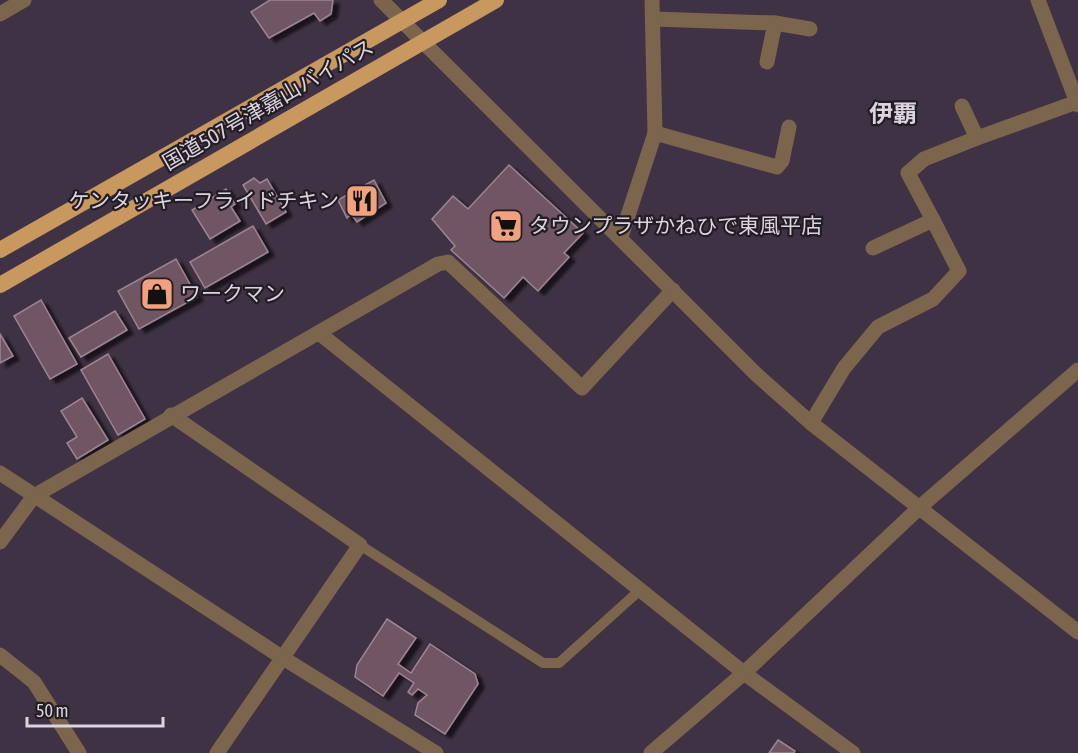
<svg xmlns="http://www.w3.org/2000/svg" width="1078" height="753" font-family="'Asap Condensed','Noto Sans JP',sans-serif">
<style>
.building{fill:#6f5463;stroke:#9d8592;stroke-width:1.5;filter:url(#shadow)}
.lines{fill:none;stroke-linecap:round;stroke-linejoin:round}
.service{stroke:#7b654c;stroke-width:10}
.minor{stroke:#7b654c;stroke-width:15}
.tertiary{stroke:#7b654c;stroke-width:15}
.trunk{stroke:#c9985e;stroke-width:16}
.labels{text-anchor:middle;stroke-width:4.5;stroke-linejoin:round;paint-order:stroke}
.street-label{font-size:21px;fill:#dbd3de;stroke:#221d25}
.poi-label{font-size:21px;fill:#dbd3de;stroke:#221d25;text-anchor:start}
.quarter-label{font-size:24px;font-weight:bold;fill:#dbd3de;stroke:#221d25}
</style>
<defs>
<filter id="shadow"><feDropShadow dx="6" dy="4" stdDeviation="1.5" flood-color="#0009"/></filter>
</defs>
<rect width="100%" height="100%" fill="#3f3244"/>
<g class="building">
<path d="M270,0H333L331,14L320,21L314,13L269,38L251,12Z"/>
<path d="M509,165L583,233L564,253L569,257L538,291L523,277L504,298L451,250L455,246L432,219L453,196L468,209Z"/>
<path d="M254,178L260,183L267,179L286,212L266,224L243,185Z"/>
<path d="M374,180L386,203L357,222L351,214L347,218L338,200Z"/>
<path d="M226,189L235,204L231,207L240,221L210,239L192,210Z"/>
<path d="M253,226L268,252L205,288L190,262Z"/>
<path d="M176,259L197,297L139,329L118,291Z"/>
<path d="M41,300L77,364L50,379L14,316Z"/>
<path d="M115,311L127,330L81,357L69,338Z"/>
<path d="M0,334L13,356L0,363Z"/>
<path d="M108,354L145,419L118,435L81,370Z"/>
<path d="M82,398L108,440L77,459L67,443L77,437L61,411Z"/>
<path d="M387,619L416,638L398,664L411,673L430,644L475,674L478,684L445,734L415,715L418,703L427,695L418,689L412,695L408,692L414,683L399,673L383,696L355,677L357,665Z"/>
<path d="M778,740L795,751L794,753H769Z"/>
</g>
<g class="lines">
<path class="service" d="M360,545L543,663H559L640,590"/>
<g class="minor">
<path d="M1038,0L1078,105"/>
<path d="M0,14L24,0"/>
<path d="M653,19L775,23L810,29"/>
<path d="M767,62L775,23"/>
<path d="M655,133L777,167L782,161L789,127"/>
<path d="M977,138L1077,102"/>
<path d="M933,220L908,173L924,159L977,138L962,106"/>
<path d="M621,237L655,133L652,0"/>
<path d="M319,333L744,673L853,753"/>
<path d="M171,415L360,545L217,753"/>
<path d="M811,423L844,368L878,327L933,299L959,271L933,220L873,248"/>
<path d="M0,542L34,496L438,264L448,262L582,388L673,290"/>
<path d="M0,655L34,682L79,753"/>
</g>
<g class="tertiary">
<path d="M381,0L757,375L811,423L1078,632"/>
<path d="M0,473L283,658L436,753"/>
<path d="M651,753L744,673L920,507L1078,370"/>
</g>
<g class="trunk">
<path d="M0,250L439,0"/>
<path d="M0,285L496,0"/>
</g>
</g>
<defs>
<g id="restaurant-square" transform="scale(1.725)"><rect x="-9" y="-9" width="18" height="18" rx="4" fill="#f1a17d" stroke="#221d25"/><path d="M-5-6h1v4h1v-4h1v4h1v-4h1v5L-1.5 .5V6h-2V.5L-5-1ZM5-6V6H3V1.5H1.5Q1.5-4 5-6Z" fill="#111"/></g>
<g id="supermarket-square" transform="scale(1.725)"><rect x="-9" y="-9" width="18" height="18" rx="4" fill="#f1a17d" stroke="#221d25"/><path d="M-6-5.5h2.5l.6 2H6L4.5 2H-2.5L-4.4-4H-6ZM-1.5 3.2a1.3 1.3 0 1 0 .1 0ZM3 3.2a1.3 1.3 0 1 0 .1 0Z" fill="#111"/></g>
<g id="shop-square" transform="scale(1.725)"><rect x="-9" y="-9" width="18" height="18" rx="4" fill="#f1a17d" stroke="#221d25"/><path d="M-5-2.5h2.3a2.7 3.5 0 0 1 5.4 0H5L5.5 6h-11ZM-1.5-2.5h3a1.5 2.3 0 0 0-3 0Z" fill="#111"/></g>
</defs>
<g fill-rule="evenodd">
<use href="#restaurant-square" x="362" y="201"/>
<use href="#supermarket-square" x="506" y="226"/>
<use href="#shop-square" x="157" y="294"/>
</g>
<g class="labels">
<g class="street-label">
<text transform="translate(268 105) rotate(-30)" y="7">国道507号津嘉山バイパス</text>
</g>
<g class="poi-label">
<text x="339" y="208" text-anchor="end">ケンタッキーフライドチキン</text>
<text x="529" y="233">タウンプラザかねひで東風平店</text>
<text x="180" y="301">ワークマン</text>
</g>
<g class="quarter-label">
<text x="893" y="122">伊覇</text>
</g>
</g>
<path d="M27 717v9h136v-9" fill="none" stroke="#dbd3de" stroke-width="3"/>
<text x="36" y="717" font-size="18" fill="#dbd3de" stroke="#221d25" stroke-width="4.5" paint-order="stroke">50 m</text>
</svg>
